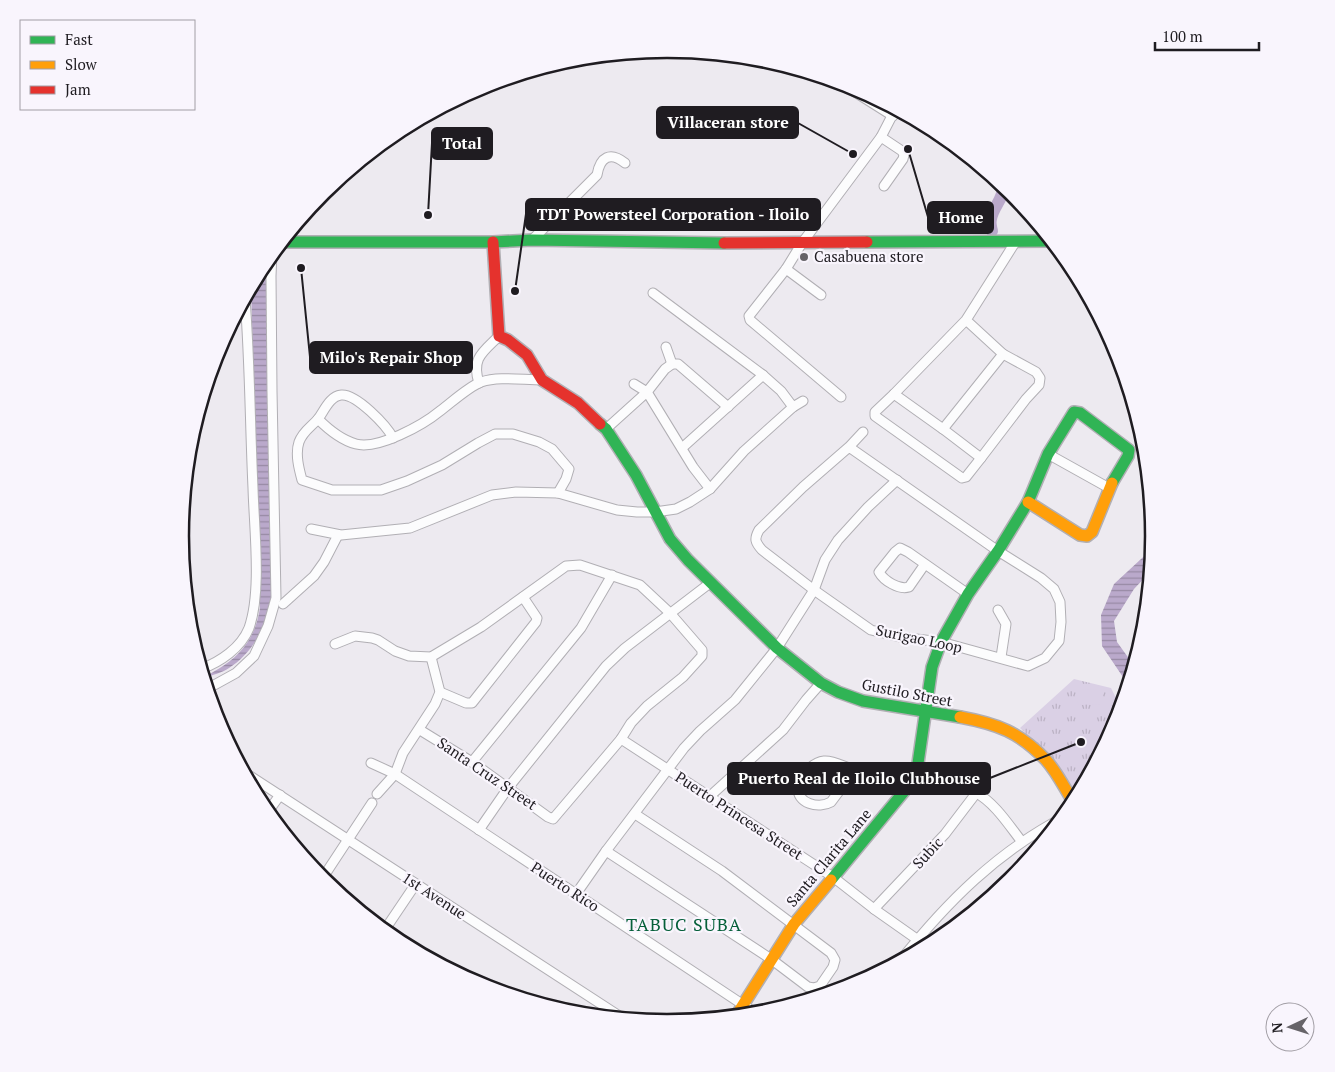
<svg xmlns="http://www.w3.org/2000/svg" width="1335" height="1072" font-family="'PT Serif',serif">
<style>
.grass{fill:url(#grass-tufts)}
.pitch{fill:#dad0e5}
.water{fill:url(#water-rules)}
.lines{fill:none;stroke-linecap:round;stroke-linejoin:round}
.river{stroke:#baa9cb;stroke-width:12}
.street-casing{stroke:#b1afb4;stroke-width:11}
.fast-casing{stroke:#b1afb4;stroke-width:14}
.slow-casing{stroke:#b1afb4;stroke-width:14}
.jam-casing{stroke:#b1afb4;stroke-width:14}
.street{stroke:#fcfcfd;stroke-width:9}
.fast{stroke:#30b455;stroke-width:11}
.slow{stroke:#ff9f0a;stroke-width:11}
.jam{stroke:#e5322d;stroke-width:11}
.poi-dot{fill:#676469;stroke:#f9f5fd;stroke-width:2}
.labels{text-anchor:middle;stroke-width:4.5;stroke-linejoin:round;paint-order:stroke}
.poi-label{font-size:15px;fill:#1f1c21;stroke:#f9f5fd;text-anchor:start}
.street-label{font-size:15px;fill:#1f1c21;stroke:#f9f5fd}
.quarter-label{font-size:18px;letter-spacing:1px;fill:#06603a;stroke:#f9f5fd}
.rim{fill:none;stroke:#1f1c21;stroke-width:2.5}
.leader{fill:none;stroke:#1f1c21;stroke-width:2}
.callout-dot{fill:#1f1c21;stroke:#f9f5fd;stroke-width:2}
.callout{fill:#1f1c21;stroke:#1f1c21;stroke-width:2}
.callout-label{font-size:16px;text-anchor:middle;font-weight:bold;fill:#fff}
</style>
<defs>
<pattern id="grass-tufts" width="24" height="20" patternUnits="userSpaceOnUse" patternTransform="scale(1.25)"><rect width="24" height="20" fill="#dad0e5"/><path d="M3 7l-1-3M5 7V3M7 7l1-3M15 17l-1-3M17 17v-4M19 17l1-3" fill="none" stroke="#bbb2c4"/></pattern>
<pattern id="water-rules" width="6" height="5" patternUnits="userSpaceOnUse" patternTransform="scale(1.25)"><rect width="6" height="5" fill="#baa9cb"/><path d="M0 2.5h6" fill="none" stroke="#9789a4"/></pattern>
</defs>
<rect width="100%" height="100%" fill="#edeaf0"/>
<path class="grass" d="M1074,679L1111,688L1120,706L1122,707L1118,723L1078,797L1050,756L1020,728Z"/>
<path class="pitch" d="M1102,689V704L1078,705L1077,690Z"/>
<g class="water">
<path d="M269,257L273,597C268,624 253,653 229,668C222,673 212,675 204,678C209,674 217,670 223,666C245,652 256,633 260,608L251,287L263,265Z"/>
<path d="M1154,547L1151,571L1134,589L1114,621L1117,642L1135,667L1129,686L1102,646L1101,615L1114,584Z"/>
</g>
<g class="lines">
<path class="river" d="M992,231C991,227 990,222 991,219C993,207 1003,200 1004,185"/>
<g class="street-casing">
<g id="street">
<path d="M836,80L893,116"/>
<path d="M881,137L902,151L904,155L903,159L884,186"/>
<path d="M532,240L597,175C600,157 610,151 625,163"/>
<path d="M786,269L821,295"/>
<path d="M653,293L763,375L781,391L793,407"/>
<path d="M966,320L1003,354L1036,372L1040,378L1039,385L1026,399L981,458L966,477L962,478L875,416V412L894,394L966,320L1016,241"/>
<path d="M666,347L672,364"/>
<path d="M479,383C471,358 483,352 499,336"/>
<path d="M634,384L647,392L693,467L710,489"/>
<path d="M894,394L943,429L981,458"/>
<path d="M841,397L750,320L749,316L786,269L802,243L881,137L896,108"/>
<path d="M318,419C329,430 341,440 356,444C378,450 423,425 440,411C451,403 468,387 481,382C499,376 522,380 542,380"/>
<path d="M606,429L647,392L665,369L672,364H678L728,407"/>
<path d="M943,429L1003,354"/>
<path d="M393,438C387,426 356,393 341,395C330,396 324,411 318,419C311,427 303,431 299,442C295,454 299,469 302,480L332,490H381L407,481L442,465L478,443L495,434H513L539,442L552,449L569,469L566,479L558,493"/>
<path d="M849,447L998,551L1041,578L1054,589L1060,602L1061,622L1059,641L1045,658L1028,666L941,642L900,637L871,630L814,590L762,550C755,542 754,539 759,530L803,487L849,447L863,432"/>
<path d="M682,448L763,375"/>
<path d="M1048,454L1109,488"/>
<path d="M311,529L341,535L410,528L492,495L516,492L558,493L617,510L637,512H655L676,509L690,502L710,489L744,451L793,407L803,401"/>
<path d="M925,564L909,587C899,590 884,581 879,572L895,552L900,548L908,552L968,594"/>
<path d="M283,604L314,576L324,562L338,535"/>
<path d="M998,610L1006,624L1001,657"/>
<path d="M335,644L355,636L372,638L378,640L395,651L409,656L431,657L481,627L566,566L580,565L640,585L670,613L702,650V656L683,677L647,706L631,723L621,739L553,819L548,817L472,762L420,730"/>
<path d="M201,669C220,662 241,648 249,628C262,591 254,528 253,488C250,425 250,362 245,299"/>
<path d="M207,689L236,673L254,656L268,626L276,598L272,391L271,276L272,253"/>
<path d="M440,692L466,703H472L536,622L537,618L523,597"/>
<path d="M621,739L833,877L874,909L928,947"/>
<path d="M472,762L581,628L612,575"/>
<path d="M371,763L395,774L757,1014"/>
<path d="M855,770L831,802C819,809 796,804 798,786C798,776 814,762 824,761C834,760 846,768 856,770C883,776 912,777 939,782C952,784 964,785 975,792C995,803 1008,824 1022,842"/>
<path d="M244,772L624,1019"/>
<path d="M377,794L395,774L403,753L435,704L440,692L431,657"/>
<path d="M709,797L783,730L806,700L821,683"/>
<path d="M267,813L280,795"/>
<path d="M479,830L508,788L606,666L625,648L710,583"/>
<path d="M606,851L771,959L808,987L814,988L820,986L833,967L835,960L831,953L722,871L635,814"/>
<path d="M322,879L372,803"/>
<path d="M576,894L606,851L684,748L700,731L735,700L777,648L814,590L825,560L838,540L868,507L897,480"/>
<path d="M874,909L945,834L977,792"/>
<path d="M384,931L415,885"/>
<path d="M900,961C947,902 997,852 1064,817"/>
</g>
</g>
<g class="fast-casing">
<g id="fast">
<path d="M281,242H493L532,240L724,243"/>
<path d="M867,242L1052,241"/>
<path d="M600,424L606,429L636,475L670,539L688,560L777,648L821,683L838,692L863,701L960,717"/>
<path d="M831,880L916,777L932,667L941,642L968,594L998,551L1028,502L1048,454L1074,412L1080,413L1129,450L1128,456L1112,483"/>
</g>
</g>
<g class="slow-casing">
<g id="slow">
<path d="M1028,502L1080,535L1087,536L1092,532L1112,483"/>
<path d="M960,717C998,724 1019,732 1046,760C1057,772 1065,789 1074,803"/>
<path d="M736,1016L794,924L831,880"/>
</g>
</g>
<g class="jam-casing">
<g id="jam">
<path d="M493,242L499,336L508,340L527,355L542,380L578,403L600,424"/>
<path d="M724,243L867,242"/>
</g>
</g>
<use href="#street" class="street"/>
<use href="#fast" class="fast"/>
<use href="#slow" class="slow"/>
<use href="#jam" class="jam"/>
</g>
<circle class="poi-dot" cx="804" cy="257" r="5"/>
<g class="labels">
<g class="poi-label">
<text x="814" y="262">Casabuena store</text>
</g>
<g class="street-label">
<text transform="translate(919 639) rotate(12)" y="5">Surigao Loop</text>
<text transform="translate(907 693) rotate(11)" y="5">Gustilo Street</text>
<text transform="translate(487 774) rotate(34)" y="5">Santa Cruz Street</text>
<text transform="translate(739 816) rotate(33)" y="5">Puerto Princesa Street</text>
<text transform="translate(928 853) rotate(-47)" y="5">Subic</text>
<text transform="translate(829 858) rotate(-50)" y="5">Santa Clarita Lane</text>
<text transform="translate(565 887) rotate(33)" y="5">Puerto Rico</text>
<text transform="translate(434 896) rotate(33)" y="5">1st Avenue</text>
</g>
<g class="quarter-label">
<text x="684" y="931">TABUC SUBA</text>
</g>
</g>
<path d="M0 0H1335V1072H0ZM189 536a478 478 0 1 1 956 0a478 478 0 1 1-956 0Z" fill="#f9f5fd" fill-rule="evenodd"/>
<path class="rim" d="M189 536a478 478 0 1 1 956 0a478 478 0 1 1-956 0Z"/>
<path class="leader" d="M853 154L798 123M428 215L432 143M515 291L526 214M908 149L928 217M301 268L310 357M1081 742L990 778"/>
<g class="callout-dot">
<circle cx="853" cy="154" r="5"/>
<circle cx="428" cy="215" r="5"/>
<circle cx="515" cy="291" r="5"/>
<circle cx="908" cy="149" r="5"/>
<circle cx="301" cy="268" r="5"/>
<circle cx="1081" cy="742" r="5"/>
</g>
<g class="callout">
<rect x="657" y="107" width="141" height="31" rx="5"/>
<rect x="432" y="128" width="60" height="31" rx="5"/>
<rect x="526" y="199" width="294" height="31" rx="5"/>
<rect x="928" y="202" width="65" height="31" rx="5"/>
<rect x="310" y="342" width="162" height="31" rx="5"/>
<rect x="728" y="763" width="262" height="31" rx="5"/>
</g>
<g class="callout-label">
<text x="728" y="128">Villaceran store</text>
<text x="462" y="149">Total</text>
<text x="673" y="220">TDT Powersteel Corporation - Iloilo</text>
<text x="961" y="223">Home</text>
<text x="391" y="363">Milo's Repair Shop</text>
<text x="859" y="784">Puerto Real de Iloilo Clubhouse</text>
</g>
<rect x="20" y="20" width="175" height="90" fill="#f9f5fd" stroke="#a29ea5"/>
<rect x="30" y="36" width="25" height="8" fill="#30b455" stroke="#a29ea5"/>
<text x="65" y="45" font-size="15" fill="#1f1c21">Fast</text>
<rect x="30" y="61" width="25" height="8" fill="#ff9f0a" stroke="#a29ea5"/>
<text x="65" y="70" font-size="15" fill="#1f1c21">Slow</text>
<rect x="30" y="86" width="25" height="8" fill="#e5322d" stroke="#a29ea5"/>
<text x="65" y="95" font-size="15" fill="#1f1c21">Jam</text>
<g transform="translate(1290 1027) rotate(266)"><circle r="24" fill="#f9f5fd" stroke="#a29ea5"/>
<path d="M0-4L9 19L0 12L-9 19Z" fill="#676469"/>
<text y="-8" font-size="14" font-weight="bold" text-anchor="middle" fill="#1f1c21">N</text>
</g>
<path d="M1155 42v8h104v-8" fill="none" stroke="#1f1c21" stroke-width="2.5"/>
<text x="1162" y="42" font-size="15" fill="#1f1c21" stroke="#f9f5fd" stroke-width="4" paint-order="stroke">100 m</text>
</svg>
